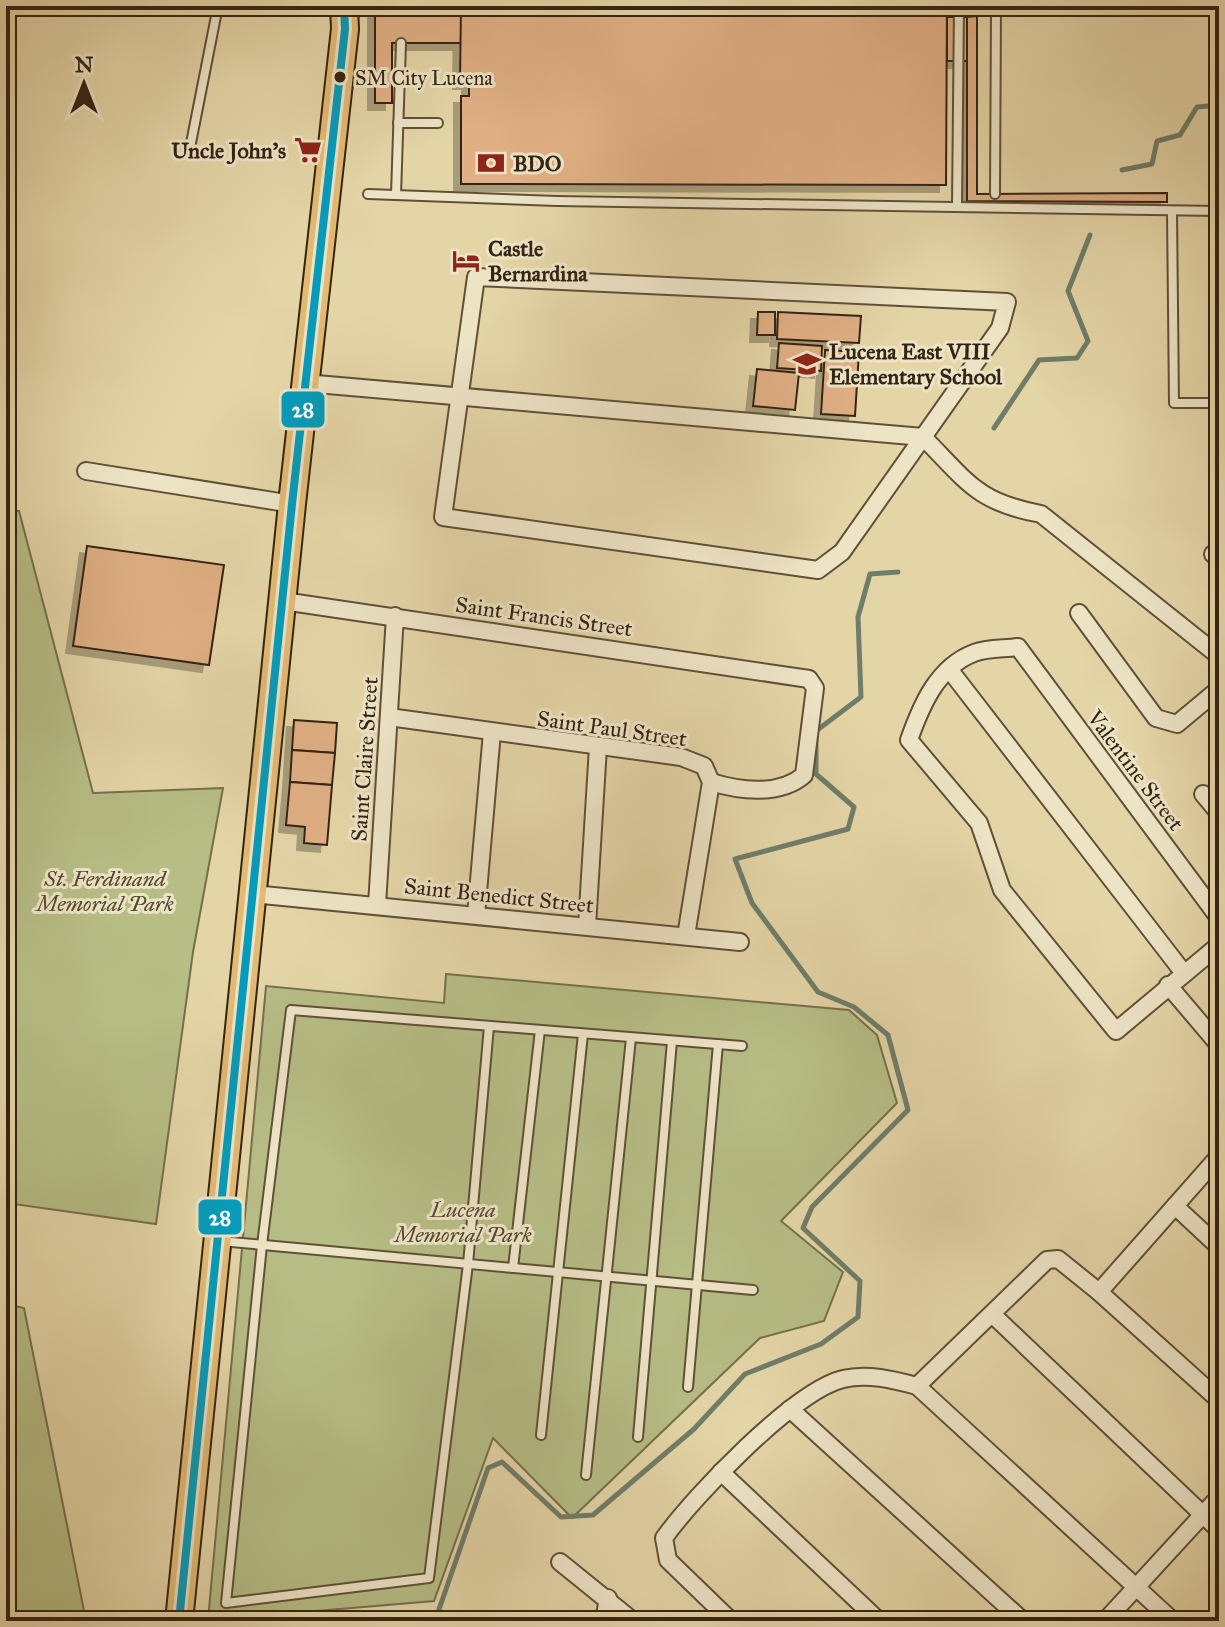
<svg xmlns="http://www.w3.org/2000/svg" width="1225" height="1627" font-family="'IM FELL Great Primer',serif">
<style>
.green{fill:#b6bd85;stroke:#75704c;stroke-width:2}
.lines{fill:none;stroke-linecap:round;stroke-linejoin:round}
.stream{stroke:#6f7d69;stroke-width:5}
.building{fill:#e0af84;stroke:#342413;stroke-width:2;filter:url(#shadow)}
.service-casing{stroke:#605038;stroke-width:12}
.minor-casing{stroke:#605038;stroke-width:20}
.primary-casing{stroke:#342413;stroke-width:30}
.service{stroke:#ede4c6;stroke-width:8}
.minor{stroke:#ede4c6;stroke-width:16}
.primary{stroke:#e2ba74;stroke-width:26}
.bus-1-casing{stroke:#ede4c6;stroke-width:14}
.bus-1{stroke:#059cbb;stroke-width:8}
.bus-dot{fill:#342413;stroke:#ede4c6;stroke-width:3}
.labels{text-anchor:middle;stroke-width:6;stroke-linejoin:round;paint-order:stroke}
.bus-label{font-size:20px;fill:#342413;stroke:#ede4c6;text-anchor:start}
.poi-label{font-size:22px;font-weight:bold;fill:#342413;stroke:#ede4c6;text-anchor:start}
.street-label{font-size:22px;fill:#342413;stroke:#ede4c6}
.park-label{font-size:22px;font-style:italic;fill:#544a30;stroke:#ede4c6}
.line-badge{stroke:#ede4c6;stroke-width:3}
.badge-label{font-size:22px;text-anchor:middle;font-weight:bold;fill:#fff}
</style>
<defs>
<filter id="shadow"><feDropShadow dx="-7" dy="7" stdDeviation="0" flood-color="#0004"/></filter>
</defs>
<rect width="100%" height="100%" fill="#e4d5a7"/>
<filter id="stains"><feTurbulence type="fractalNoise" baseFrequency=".0025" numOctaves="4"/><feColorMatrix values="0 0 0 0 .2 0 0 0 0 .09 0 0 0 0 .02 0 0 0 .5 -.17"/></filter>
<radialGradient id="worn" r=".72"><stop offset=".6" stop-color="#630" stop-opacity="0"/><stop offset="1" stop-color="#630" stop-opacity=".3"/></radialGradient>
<g class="green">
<path d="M6,511H19L93,793L223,788L193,952L156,1224L6,1203Z"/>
<path d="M446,974L849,1010L877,1035L897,1103L781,1221L843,1272L824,1321L760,1338L572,1518L493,1438L434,1601L208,1620L266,986L444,1003Z"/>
<path d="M6,1304L24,1308L86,1621H6Z"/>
</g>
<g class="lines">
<g class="stream">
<path d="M1122,170L1152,164L1157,141L1180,135L1197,107L1219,105"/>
<path d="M994,428L1039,360L1077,358L1088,341L1068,291L1090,235"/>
<path d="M435,1621L488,1468L502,1462L561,1517L593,1515L694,1429L745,1374L821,1344L858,1317L860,1281L803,1228L812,1207L908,1110L888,1035L854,1007L818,992L752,903L735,859L848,829L854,807L816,774V731L861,697L858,617L870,574L898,572"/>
</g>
</g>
<g class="building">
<path d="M375,6H461V43H392V103H375Z"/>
<path d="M461,6H947L946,185L461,184V96H469V82H460Z"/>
<path d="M977,16V194L1167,193V202L967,201V17Z"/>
<rect x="947" y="17" width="20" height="44"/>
<path d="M758,312H775V335H757Z"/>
<path d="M778,312L861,316L859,343L777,339Z"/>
<path d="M779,343L822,346L821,371L777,368Z"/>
<path d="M825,350L859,352L855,416L821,414Z"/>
<path d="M757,369L799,373L795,410L753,406Z"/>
<path d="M87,546L224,565L209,665L73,646Z"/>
<path d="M294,720L337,723L335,753L292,750Z"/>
<path d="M292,750L335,753L332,785L290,782Z"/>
<path d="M290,782L332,785L327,845L304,843L305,827L286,825Z"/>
</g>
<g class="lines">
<g class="service-casing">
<g id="service">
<path d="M398,123H438"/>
<path d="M191,143L218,6"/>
<path d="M368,194L557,201L1219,211"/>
<path d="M995,194L996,6"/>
<path d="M396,195L401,43"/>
<path d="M957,206L959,6"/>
<path d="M1172,211L1174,403H1219"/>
<path d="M489,1026L468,1264L429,1578L226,1603L262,1245L291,1010L742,1046"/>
<path d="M220,1241L753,1290"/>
<path d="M513,1268L540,1030"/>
<path d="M688,1387L718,1044"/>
<path d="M541,1435L583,1034"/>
<path d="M638,1437L672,1041"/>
<path d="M586,1475L631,1038"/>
</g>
</g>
<g class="minor-casing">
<g id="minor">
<path d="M476,277L1007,302L1000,328L842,552L818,570L443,517Z"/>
<path d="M305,383L923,437C967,481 976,502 1041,514L1219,656"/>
<path d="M86,471L292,504"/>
<path d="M1213,554L1219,559"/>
<path d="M283,601L809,679L815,688L804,775C780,796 740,791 711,782"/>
<path d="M1079,613L1156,718L1177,724L1219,689"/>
<path d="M949,669L1183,972"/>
<path d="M389,717L681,757L704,766L711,782L686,936"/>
<path d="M1203,794L1219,813"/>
<path d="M253,894L740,942"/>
<path d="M377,905L395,616"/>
<path d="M476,915L492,732"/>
<path d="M1219,918L1018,647C1004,649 987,648 974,653C937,667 921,706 909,740L979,823L1002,890L1116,1031L1219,945"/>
<path d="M587,926L598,747"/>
<path d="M1168,985L1219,1045"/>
<path d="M1175,1206L1219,1247"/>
<path d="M1099,1292L1219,1400"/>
<path d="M993,1315L1219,1530"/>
<path d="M917,1386L1173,1621"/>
<path d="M790,1409L1023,1621"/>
<path d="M721,1472L879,1621"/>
<path d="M560,1562L633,1621"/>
<path d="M604,1621L608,1598"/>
<path d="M731,1621L668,1560L664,1538C694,1496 794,1391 843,1379C868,1373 894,1380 917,1386L1047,1260L1058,1259L1099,1292L1219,1156"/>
<path d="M1105,1621L1219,1497"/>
</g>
</g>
<g class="primary-casing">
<path id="primary" d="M179,1621L292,504L345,29L344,6"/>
</g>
<use href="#service" class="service"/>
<use href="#minor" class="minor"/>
<use href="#primary" class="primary"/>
<g class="bus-1-casing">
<path id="bus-1" d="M179,1621L292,504L345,29L344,6"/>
</g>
<use href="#bus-1" class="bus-1"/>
</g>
<defs>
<g id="supermarket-bare" transform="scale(2.16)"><path d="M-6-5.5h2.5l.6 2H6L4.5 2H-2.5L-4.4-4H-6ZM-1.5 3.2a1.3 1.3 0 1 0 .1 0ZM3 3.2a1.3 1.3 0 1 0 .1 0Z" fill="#8f2418" stroke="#ede4c6" stroke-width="2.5" paint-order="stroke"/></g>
<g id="bank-bare" transform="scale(2.16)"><path d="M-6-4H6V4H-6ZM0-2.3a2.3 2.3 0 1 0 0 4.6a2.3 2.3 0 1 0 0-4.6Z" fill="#8f2418" stroke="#ede4c6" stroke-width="2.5" paint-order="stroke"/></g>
<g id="hotel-bare" transform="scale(2.16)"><path d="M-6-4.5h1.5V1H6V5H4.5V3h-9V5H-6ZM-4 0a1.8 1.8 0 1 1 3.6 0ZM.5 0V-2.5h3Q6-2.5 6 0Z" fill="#8f2418" stroke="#ede4c6" stroke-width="2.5" paint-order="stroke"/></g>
<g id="school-bare" transform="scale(2.16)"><path d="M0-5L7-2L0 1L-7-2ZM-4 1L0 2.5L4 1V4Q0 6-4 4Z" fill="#8f2418" stroke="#ede4c6" stroke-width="2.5" paint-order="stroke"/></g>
</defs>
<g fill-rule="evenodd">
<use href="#supermarket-bare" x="308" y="150"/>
<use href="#bank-bare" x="491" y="163"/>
<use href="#hotel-bare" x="466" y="261"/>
<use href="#school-bare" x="807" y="364"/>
</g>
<circle class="bus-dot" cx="340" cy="77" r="7"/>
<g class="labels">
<g class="bus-label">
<text x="355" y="85">SM City Lucena</text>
</g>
<g class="poi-label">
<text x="286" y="158" text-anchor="end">Uncle John's</text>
<text x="513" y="171">BDO</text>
<text x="488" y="256">Castle<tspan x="488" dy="25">Bernardina</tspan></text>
<text x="829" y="359">Lucena East VIII<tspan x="829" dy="25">Elementary School</tspan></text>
</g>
<g class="street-label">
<text transform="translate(544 616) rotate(8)" y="8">Saint Francis Street</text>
<text transform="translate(612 728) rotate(8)" y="8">Saint Paul Street</text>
<text transform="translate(364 759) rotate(-86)" y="8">Saint Claire Street</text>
<text transform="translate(1136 770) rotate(53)" y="8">Valentine Street</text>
<text transform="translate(499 895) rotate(6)" y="8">Saint Benedict Street</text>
</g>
<g class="park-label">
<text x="105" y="886">St. Ferdinand<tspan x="105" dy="25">Memorial Park</tspan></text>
<text x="463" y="1217">Lucena<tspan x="463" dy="25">Memorial Park</tspan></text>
</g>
</g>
<g class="line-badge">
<rect x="280" y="390" width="46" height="39" rx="8" fill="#059cbb"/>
<rect x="197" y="1198" width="46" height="38" rx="8" fill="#059cbb"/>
</g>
<g class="badge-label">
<text x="303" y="417">28</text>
<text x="220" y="1225">28</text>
</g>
<rect width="1225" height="1627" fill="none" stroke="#e4d5a7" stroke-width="32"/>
<rect x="8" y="8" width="1209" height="1611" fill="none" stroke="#342413" stroke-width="4"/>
<rect x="16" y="16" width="1193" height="1595" fill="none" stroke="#342413" stroke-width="2"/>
<g transform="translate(84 84)" stroke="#ede4c6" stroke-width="6" paint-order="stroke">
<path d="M0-6L14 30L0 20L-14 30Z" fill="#342413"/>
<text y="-12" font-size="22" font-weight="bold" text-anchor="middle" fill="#342413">N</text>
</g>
<rect width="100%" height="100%" filter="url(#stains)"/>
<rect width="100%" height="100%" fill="url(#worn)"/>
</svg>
